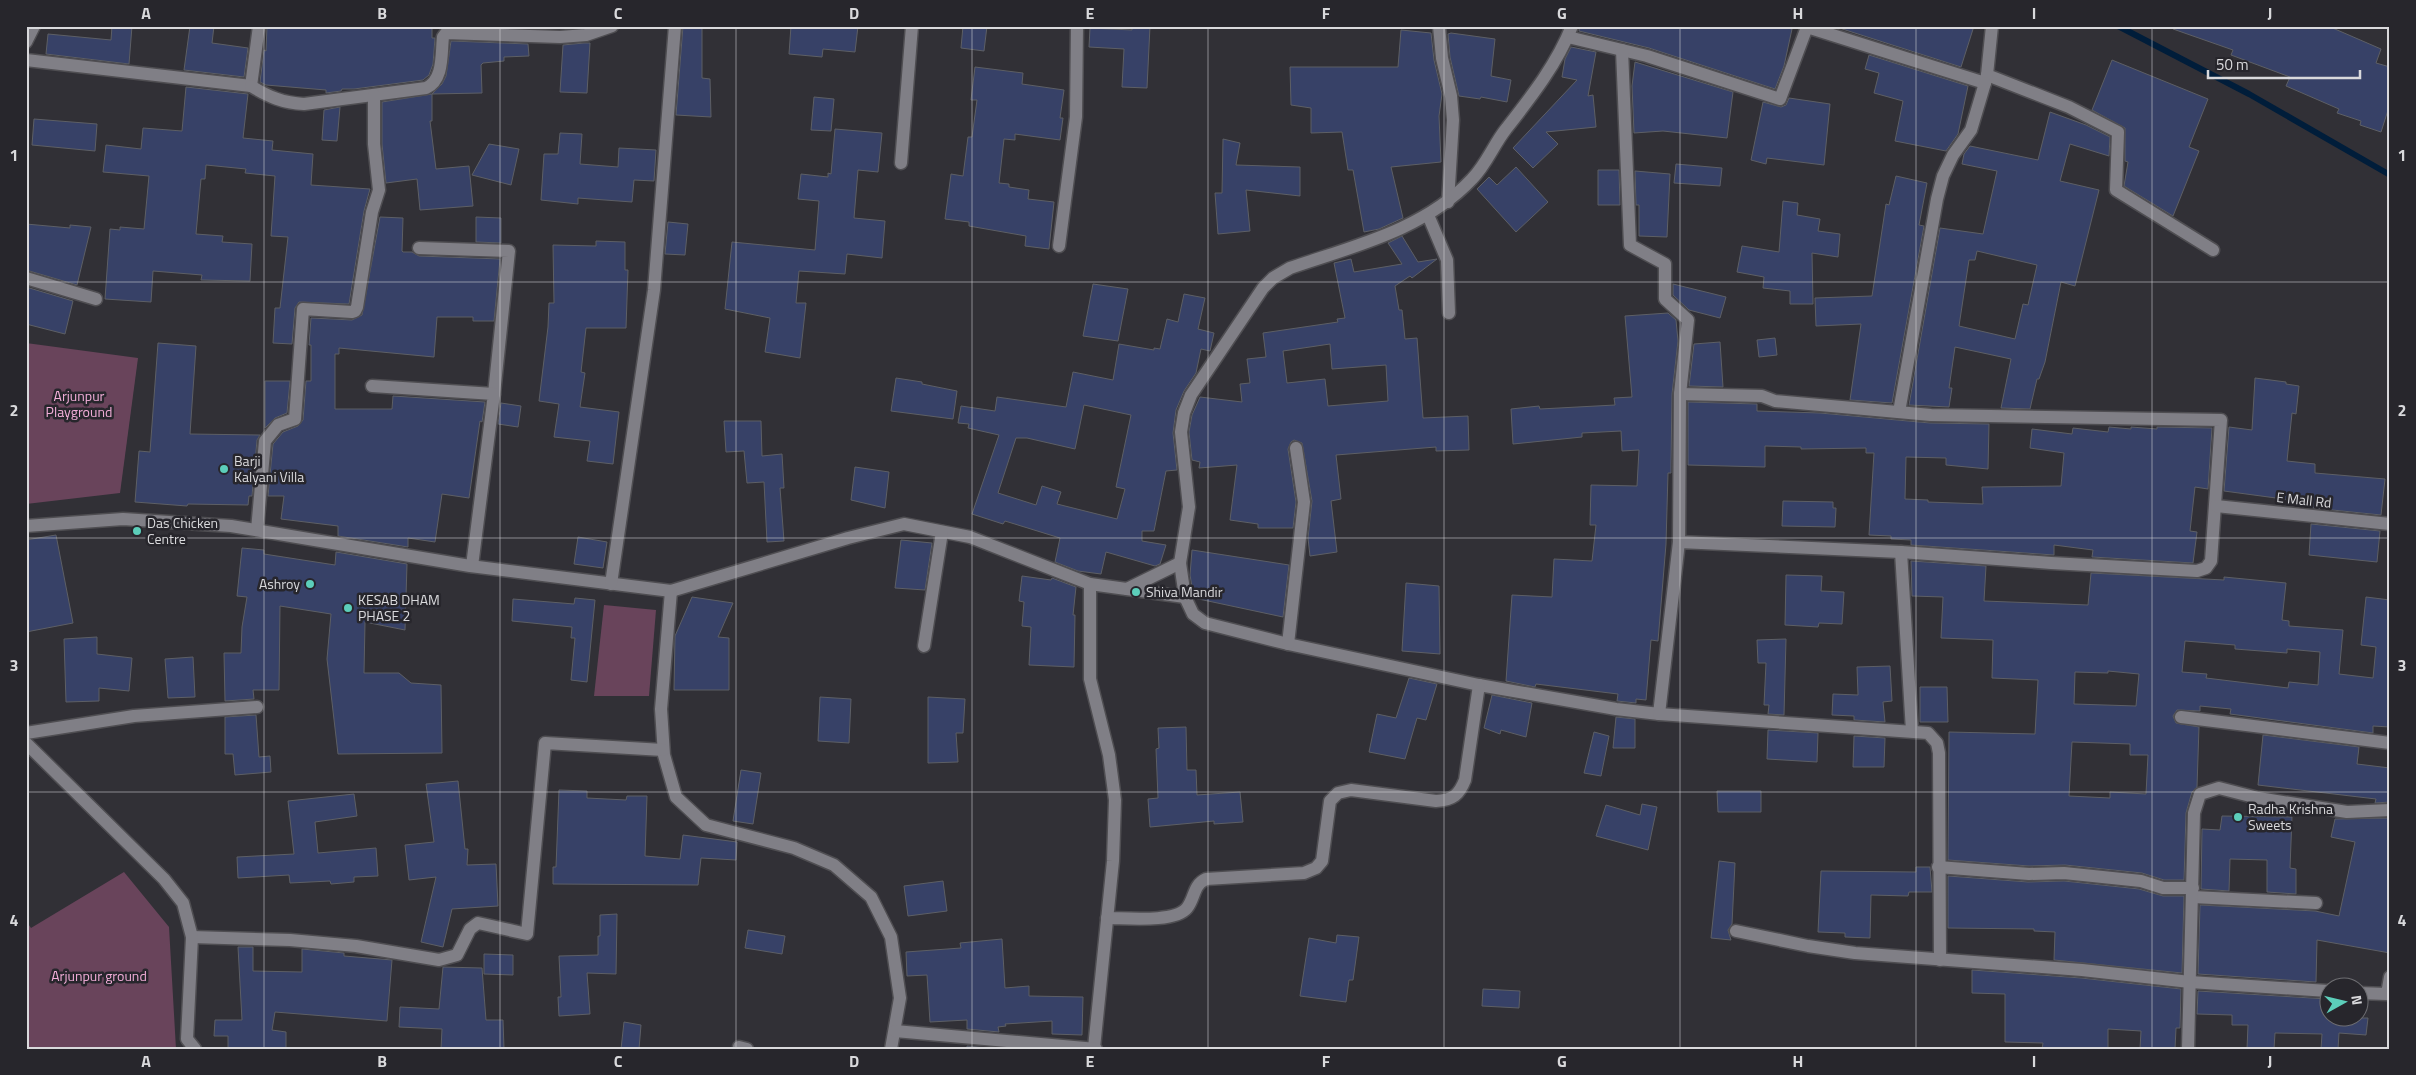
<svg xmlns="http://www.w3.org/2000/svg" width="2416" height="1075" font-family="'Titillium Web',sans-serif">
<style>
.green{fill:#69445b}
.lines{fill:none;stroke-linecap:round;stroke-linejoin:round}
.stream{stroke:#001d3a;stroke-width:6}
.building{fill:#374167;stroke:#5d5f65;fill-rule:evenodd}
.minor-casing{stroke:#4f4e52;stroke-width:15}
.tertiary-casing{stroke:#4f4e52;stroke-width:15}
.minor{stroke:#807f86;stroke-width:12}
.tertiary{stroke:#807f86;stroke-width:12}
.grid{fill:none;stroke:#d9d9dc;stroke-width:1;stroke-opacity:0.55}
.poi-dot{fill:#5cceba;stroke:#27262c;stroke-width:2}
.labels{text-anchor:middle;stroke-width:5;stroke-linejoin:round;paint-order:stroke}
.park-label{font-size:14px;fill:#f3aed9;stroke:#27262c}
.poi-label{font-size:14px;fill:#d9d9dc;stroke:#27262c;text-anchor:start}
.street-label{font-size:14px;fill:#d9d9dc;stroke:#27262c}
.neatline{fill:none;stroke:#d9d9dc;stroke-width:2}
.grid-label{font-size:16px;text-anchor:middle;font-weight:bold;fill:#d9d9dc}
</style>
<rect width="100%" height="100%" fill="#313036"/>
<g class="green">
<path d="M26,343L138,358L120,493L26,504Z"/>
<path d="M604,605L656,610L649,696H594Z"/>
<path d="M124,872L169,927L176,1049H26V921L31,928Z"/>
</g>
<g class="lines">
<path class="stream" d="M2118,26L2249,94L2390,175"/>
</g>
<g class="building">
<path d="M112,26H132L129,64L46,54L48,34L111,40Z"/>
<path d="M190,26H214L212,43L248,48L244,77L184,70Z"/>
<path d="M267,26H432V38H435L433,64L429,75L423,80L354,89H342L341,91L326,93V90L266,85L260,82L264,50L266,51Z"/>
<path d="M683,26H702V78L710,79L711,117L676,115Z"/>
<path d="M791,26H858L855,52L823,49L822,57L789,54Z"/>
<path d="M963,26H987L984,51L961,48Z"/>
<path d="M1132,26H1150L1147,88L1122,87L1124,49L1089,47L1090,28L1132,30Z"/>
<path d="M1580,26H1780L1792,29L1784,66L1775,89L1649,48L1579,31Z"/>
<path d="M1833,26H1974L1961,67Z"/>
<path d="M2173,26H2328L2381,49L2376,63L2390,67V104L2381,132L2360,125L2361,121L2337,113L2339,109L2286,86L2290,77L2231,55L2233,50L2173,29Z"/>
<path d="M1401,30L1431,33L1434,60L1442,94L1439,116L1441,162L1391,167L1403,218L1379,229L1364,232L1353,170H1348L1342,132L1311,133V108L1291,105L1290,67H1398Z"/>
<path d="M1451,33L1495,39L1491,76L1511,80L1507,102L1481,97L1480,99L1459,96L1450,57L1448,34Z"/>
<path d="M451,41L528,44L529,56L504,57V61L483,63L481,65L482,93L432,94L442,84L446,76Z"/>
<path d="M584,43H590L587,93L560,92L563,45Z"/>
<path d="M1571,47L1596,52L1588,96L1593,95L1596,127L1546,132L1558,144L1533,168L1513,148L1577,80L1562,77L1565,59Z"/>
<path d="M1869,55L1968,86L1958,134L1946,151L1895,141L1903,101L1874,93L1879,73L1865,69Z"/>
<path d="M2112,60L2208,99L2189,147L2199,151L2173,216L2124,186L2128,162L2125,161V128L2092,110Z"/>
<path d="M1635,62L1733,92L1727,138L1663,131L1634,133L1632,86Z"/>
<path d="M975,67L1023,73L1022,84L1064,90L1060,118H1063L1060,140L1015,134V140L1004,139L999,183L1009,184V187L1029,190L1028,199L1054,202L1049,249L1025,246L1026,236L969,226V222L945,219L951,174L963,176L968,137H972L977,100H971Z"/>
<path d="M186,87L248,94L243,138L273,141L272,150L313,154L311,185L370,189L364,211L349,304L299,302L295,308L292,344L273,343L275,308H280L288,237L271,236L275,176L245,173L246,169L206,165L205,179H201L196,234L223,236L222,242L252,244L250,281L201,280L202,275L153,271L151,302L105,299L110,229L120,230V227L144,229L149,176L103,172L106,145L141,149L143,128L182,131Z"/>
<path d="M432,94V121H430L436,169L469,166L473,206L420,210L417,179L386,183L382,144V102Z"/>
<path d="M814,97L834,99L831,131L811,130Z"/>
<path d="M1789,98L1830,104L1824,165L1767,158L1766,164L1751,160L1763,102L1781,107L1786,105Z"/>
<path d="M340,107L337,141L322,140L324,110Z"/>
<path d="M2050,112L2086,125L2110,137L2109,156L2070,144L2060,181L2099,190L2075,286L2061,282L2045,362L2039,379H2037L2030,409L2001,408L2011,359L1955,347L1949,388H1952L1949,407L1909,405L1940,228L1983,234L1997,171L1962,164L1964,154L1970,146L2038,160ZM1977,251L2037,265L2028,305L2023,304L2015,339L1959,326L1969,260H1975Z"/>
<path d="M34,119L97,124L95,151L32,145Z"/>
<path d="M835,129L882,133L878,172L858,170L854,218L885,221L882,258L847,254L845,274L799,271L796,303H806L800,358L765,352L770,318L725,309L732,242L815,250L819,201L798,199L801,174L828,177V173L831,174Z"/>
<path d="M560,133L582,134L580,164L618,167L619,148L656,150L654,181L634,180L632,202L578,198V204L541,200L544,154H558Z"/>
<path d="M1223,139L1240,143L1236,165L1300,167V196L1246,190L1250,231L1218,234L1215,193H1222Z"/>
<path d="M489,144L519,149L511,185L472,175Z"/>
<path d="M1676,164L1722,168L1720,186L1674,183Z"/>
<path d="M1516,167L1548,202L1516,232L1477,189L1489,177L1497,185Z"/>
<path d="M1598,170H1619L1620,205H1598Z"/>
<path d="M1635,171L1670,174L1667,237L1639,236V205H1636Z"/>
<path d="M1896,176L1927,183L1919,225L1924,226L1892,403L1850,400L1861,324L1816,326L1815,298L1872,296L1886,204L1889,205Z"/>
<path d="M1783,201L1798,203L1797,215L1820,219L1818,231L1840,234L1838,257L1812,253L1813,304H1790V291L1763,288L1764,277L1737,272L1742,246L1779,252Z"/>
<path d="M380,217L403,218L402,251L403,252H412L419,256L500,259L494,321H473V317H437L434,357L339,348V354H335V409H392L393,396L485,402L482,422L480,421L469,498L442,494L435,542L408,538V547L338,536V526L281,519L284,496H268L273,444L283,432L298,426L303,420L306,381H311V345H309L311,318L352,320L362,315Z"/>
<path d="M476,217L501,218V243L476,242Z"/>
<path d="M668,222L688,224L685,255L665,254Z"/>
<path d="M26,224L70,228V225L91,227L77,285L26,270Z"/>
<path d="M1402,236L1418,262L1437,259L1412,278L1410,276L1395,286L1399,310H1402L1405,339L1417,338L1423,418L1468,416L1469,450L1436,451V447L1336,455L1341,499L1331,501L1337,552L1310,556L1308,538L1312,501L1302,443L1294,440L1291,442L1288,449L1296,502L1293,528H1258V524L1230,520L1237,465L1199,468L1200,462L1192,460L1189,432L1192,415L1200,397L1242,402L1240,384L1250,383L1247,359L1266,357L1263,333L1338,322L1337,319L1345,318L1334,263L1351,259L1354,272L1402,264L1388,243ZM1330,344L1332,369L1386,365L1388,401L1328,406L1325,379L1287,383L1283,351Z"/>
<path d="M596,241L625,242V270H628L626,328H586L581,372L585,373L580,407L619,412L613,464L587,461L590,441L554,437L559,404L539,401L548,327L549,303H554L553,245L596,246Z"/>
<path d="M1093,284L1128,289L1118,341L1083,336Z"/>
<path d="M1673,284L1726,297L1720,318L1689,310L1673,295Z"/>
<path d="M26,287L73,301L65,334L26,324Z"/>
<path d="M1184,294L1205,298L1198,329L1214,333L1210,351L1201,349L1196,373L1184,391L1176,410L1173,433L1177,470L1166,471L1154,531H1142V541L1166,545L1160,564L1155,566L1106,552L1101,574L1078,571L1055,562L1060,538L1005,521L1003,524L972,514L999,435L968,428L969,424L958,423L961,406L995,411L997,397L1066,407L1073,372L1113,380L1119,344L1154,350V348L1160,349L1167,319L1178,322ZM1084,405L1131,415L1116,487L1125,489L1117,519L1057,504L1061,492L1042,486L1036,505L998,493L1016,438H1027L1075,449Z"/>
<path d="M1668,313L1676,320L1678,341L1672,394L1671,464V473H1668L1666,544L1658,641L1651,640L1646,700L1636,699V703L1617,701L1618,694L1536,684L1535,687L1506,681L1512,595L1552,597L1554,559L1592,561L1596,525H1590L1591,485L1637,486L1639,450L1622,451L1621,431L1582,433V437L1513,444L1511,409L1539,406L1540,409L1615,405L1614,398L1632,397L1625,316Z"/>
<path d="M1775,338L1777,355L1759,357L1757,340Z"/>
<path d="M1720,342L1723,387L1689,386L1694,344Z"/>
<path d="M158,343L196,346L190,434L260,435L257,440L252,496H249L248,505L188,504L187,506L135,502L139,451L150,452Z"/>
<path d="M896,378L922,382V384L957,391L953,419L891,411Z"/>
<path d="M2255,378L2286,382V384L2299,386L2296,414L2292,413L2287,461L2315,464V473L2385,479L2381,515L2313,508V503L2224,491L2229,427L2252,430Z"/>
<path d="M265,381H290L287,413L275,418L265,428Z"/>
<path d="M1688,402L1757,404V411L1820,413L1930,423L1989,424L1988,469L1946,465V458L1906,457L1905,499L1928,500V502L1983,504L1982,487L2061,486L2064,453L2030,448L2032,429L2072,434L2073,428L2108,432L2109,427L2131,429V427L2157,429V427L2212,428L2208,489L2195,487L2190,531L2197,532L2193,563L2092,557L2093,550L2054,545V555L1911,545V540L1891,539V536L1869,535L1874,453H1866V448L1801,449V447L1765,446V467L1688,465Z"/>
<path d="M501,403L521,406L518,427L498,424Z"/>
<path d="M724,421H761L762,456L782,454L784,488H780L784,541L767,542L764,482L747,483L744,451L726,452Z"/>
<path d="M855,467L889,472L885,508L851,500Z"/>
<path d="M1783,501L1833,502V508H1836L1835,527L1782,526Z"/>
<path d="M2311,524L2380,531L2377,562L2309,555Z"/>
<path d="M56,535L73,623L26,632V540Z"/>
<path d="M578,537L607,542L603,568L574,564Z"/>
<path d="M901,540L932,543L925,590L895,588Z"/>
<path d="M242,548L264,550V554L335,565L336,552L407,564L405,630L365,622L364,673H399L411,683L441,685L442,753L338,754L327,659L331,614L280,606L279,690H253L254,699L225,701L224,653H241L242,627L247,597L237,596Z"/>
<path d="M1192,550L1289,565L1283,617L1194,598L1190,575Z"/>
<path d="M1911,561L1986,566L1984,601L2088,605L2091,573L2224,580V577L2286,583L2282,620L2289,621V626L2343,630L2339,674L2373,678L2376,647L2361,645L2366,597L2390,600V727L2373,726V733L2230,714L2231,709L2200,706V711L2177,710L2173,716L2176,723L2199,727L2197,787L2192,792L2186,813L2184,880H2164L2142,873L2065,865L2029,866L1948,860L1949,732L2035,734L2038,680L1992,678L1993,640L1941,638L1943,597L1912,596ZM2185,641L2235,645V649L2287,653V649L2320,652L2318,685L2289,682L2288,688L2206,678L2207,674L2182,672ZM2108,671L2139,674L2136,706L2074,704L2075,672L2108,673ZM2072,742L2130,744V755H2148L2146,794L2110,792V798L2069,796Z"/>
<path d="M1786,575L1822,576L1821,591L1844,592L1842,624L1819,623L1818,627L1785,625Z"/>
<path d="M1022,576L1051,580L1052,578L1076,587L1073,615H1075L1074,667L1029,665L1031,627L1022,626L1024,602L1019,601Z"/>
<path d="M1406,583L1439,586L1440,654L1402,651Z"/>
<path d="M692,597L733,603L718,637L729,638V690H674L675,636Z"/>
<path d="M575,598L595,600L587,682L571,680L575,638H571L572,627L512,621L513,599L574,604Z"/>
<path d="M97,637V654L132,658L129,691L99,688V701L66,702L64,639Z"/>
<path d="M1786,639L1784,715L1768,714L1769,705H1764L1766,663H1758L1757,640Z"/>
<path d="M193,657L195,697L168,698L165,659Z"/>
<path d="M1890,666L1892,701L1883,702L1885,722L1854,720V716L1832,715L1833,694L1858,695L1857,667Z"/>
<path d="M1409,678L1437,684L1426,720L1417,718L1405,759L1369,752L1377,714L1396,718Z"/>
<path d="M1920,687H1947L1948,722H1920Z"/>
<path d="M1492,695L1532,703L1526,737L1501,730L1500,734L1484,728Z"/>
<path d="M820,697L851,699L849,743L818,741Z"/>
<path d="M928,697L965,699L963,733H956L958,762L928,763Z"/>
<path d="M256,715L259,757L270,756L271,772L235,775L233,754H225V717Z"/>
<path d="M1616,717L1635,719V748H1613Z"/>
<path d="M1186,727L1187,770H1196L1197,795L1240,792L1243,822L1214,824V821L1150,827L1148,799L1158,798L1156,749L1159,748L1158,728Z"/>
<path d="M1768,730L1818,733L1817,762L1767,759Z"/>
<path d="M1594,732L1609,736L1601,776L1584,773Z"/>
<path d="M2263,735L2359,747L2357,764L2390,768V802L2375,803L2376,799L2258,785Z"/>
<path d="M1854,736L1885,738L1884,767H1853Z"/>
<path d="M741,770L761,773L753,824L733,821Z"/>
<path d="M458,781L465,849H468L467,865L496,864L498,906L452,909L443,947L421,942L436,877L409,880L405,845L434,842L426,784Z"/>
<path d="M559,790L587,791V798L626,800L627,796H647L645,856L680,859L683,835L737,842L736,860L701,858L698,885L553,884V867H556Z"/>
<path d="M1717,791H1761V812H1718Z"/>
<path d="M354,794L357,816L315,822L318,853L376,848L378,876L354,877V882L331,884L330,881L290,883L289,875L238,878L237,857L294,854L288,801Z"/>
<path d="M1642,804L1657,807L1648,850L1596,836L1606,805L1640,815Z"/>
<path d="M2222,816L2292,817L2290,868L2296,869V894L2267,892V860L2230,859L2229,891L2201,889L2202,829L2220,830Z"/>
<path d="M2390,818V953L2317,940L2316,982L2198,974L2200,905L2315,911L2339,916L2355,842L2331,837L2335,819Z"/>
<path d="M1719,861L1735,863L1732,924L1728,930L1731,940L1711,938Z"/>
<path d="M1916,867H1930L1932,892H1909L1908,896L1871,895L1870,938L1845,937V933L1818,932L1821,871L1916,872Z"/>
<path d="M1948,876L2028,882L2064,881L2139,889L2163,896H2184L2182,973L2054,960L2055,932L2034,931V929L1948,928Z"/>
<path d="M943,881L947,911L908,916L904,886Z"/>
<path d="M617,914L616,974L587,973L590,1014L559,1016L558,997H561L559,956L598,955V936H600V915Z"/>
<path d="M748,930L785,936L782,954L745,948Z"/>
<path d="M1337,935L1359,937L1353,980H1349L1346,1002L1300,996L1309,938L1336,943Z"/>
<path d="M1002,939L1005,988L1029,986V996L1083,997L1082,1035L1052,1034V1021L1005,1024L1006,1026L998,1027L999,1032L967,1029V1020L930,1022L927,975L907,976L906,952L961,948L960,943Z"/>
<path d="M238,947H253V971L302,972V949L344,953V956L392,960L387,1021L275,1012L272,1030L286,1032V1049H228V1036H214L215,1020H242Z"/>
<path d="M484,954L513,955V975L484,974Z"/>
<path d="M443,967L482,968L486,1020H503L504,1049H441L442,1029L399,1027L400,1007L439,1009Z"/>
<path d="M1972,970L2081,978L2181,989L2180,1028H2176L2175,1049H2140L2141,1031L2108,1029V1049H2042L2043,1043L2005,1042V994L1972,993Z"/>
<path d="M1483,989L1520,991L1519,1008L1482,1006Z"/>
<path d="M2198,991L2327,999V1018H2368L2366,1035L2339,1033L2338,1049H2321L2322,1034L2275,1033L2274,1049H2247L2248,1025H2232V1015L2197,1014Z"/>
<path d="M624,1022L641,1025L639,1049H621Z"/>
<path d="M967,1046L1000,1049H967Z"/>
</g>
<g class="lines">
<g class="minor-casing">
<g id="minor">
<path d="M1439,26L1442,58L1451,96L1453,120L1448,202"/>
<path d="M1572,26C1557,64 1531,97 1506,129C1494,144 1486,165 1472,179C1424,230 1354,246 1290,268L1273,278L1263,288L1191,395L1184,413L1181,432L1189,507L1180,563L1185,597L1193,614L1205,623L1288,644L1479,685L1616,709L1659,714L1679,542L1901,552L2051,563L2197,571L2206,568L2211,561L2221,420L1931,415L1775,401L1762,396L1680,394"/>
<path d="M1992,26L1987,75L2069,107L2118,132L2116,190L2213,250"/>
<path d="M1568,37L1647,56L1780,99L1807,27L1985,83L1987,75"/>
<path d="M26,42L34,26"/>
<path d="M1622,50L1630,245L1665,264V299L1688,320L1680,394L1679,542"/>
<path d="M26,60L251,86L259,26"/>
<path d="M251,86C269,97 283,103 304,104L426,88C444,80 441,54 443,37L446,33L560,37L586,35L612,26"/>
<path d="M901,163L912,26"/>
<path d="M1428,215L1447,260L1449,313"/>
<path d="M1059,246L1076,117L1077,26"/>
<path d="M419,248L509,251L494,394"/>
<path d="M26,278L96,299"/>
<path d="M372,386L494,394L472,566"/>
<path d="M1899,412L1937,199L1943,176L1953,155L1971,130L1985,83"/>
<path d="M2216,506L2390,524"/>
<path d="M26,526L123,519L231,526L470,566L671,591L848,538L904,524L970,537L1090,584L1185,597"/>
<path d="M257,530L265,441L278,425L295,419L303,309L352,312L355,311L357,307L372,212L379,190L374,144V95"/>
<path d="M1901,552L1912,731"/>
<path d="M611,584L654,290L675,26"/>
<path d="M1090,584V679L1109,755L1115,800L1113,861L1094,1048"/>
<path d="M1127,589L1180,563"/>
<path d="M671,591L661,709L664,755L676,797L706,825L794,848L834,865L871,897L891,937L900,998L891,1049"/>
<path d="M1288,644L1304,502L1296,448"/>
<path d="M924,646L942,532"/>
<path d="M1659,714L1928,733L1937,743L1939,753L1940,960"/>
<path d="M2181,717L2390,743"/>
<path d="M26,733L134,716L257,707"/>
<path d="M1938,867L2029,874L2064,873L2141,881L2163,888H2193"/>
<path d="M2193,897L2316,903"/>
<path d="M1107,918C1126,918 1175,923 1187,908C1195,898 1193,885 1206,879L1304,873L1316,868L1322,861L1330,801L1338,793L1351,790L1436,801C1453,800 1459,795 1465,780L1479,685"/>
<path d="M1736,931L1808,946L1855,953L2082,970L2190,982L2328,991"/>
<path d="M192,937L290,940L356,946L439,960L457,955L470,929L478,923L527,934L545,743L663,750"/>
<path d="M2358,993L2387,994L2390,977"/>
<path d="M895,1031L1096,1049"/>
<path d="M739,1047L747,1049"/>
<path d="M2188,1049L2194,813L2200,794L2219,788L2258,798L2347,812L2390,810"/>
</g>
</g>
<g class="tertiary-casing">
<path id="tertiary" d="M26,743L164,879L183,903L192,937L187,1039L195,1049"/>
</g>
<use href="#minor" class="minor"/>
<use href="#tertiary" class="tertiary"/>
</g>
<path class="grid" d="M264,26V1049M500,26V1049M736,26V1049M972,26V1049M1208,26V1049M1444,26V1049M1680,26V1049M1916,26V1049M2152,26V1049M26,282H2390M26,538H2390M26,792H2390"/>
<g class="poi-dot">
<circle cx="224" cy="469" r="5"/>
<circle cx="137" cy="531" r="5"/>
<circle cx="310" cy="584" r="5"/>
<circle cx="1136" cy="592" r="5"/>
<circle cx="348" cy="608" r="5"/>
<circle cx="2238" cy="817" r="5"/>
</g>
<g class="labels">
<g class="park-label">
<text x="79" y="401">Arjunpur<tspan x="79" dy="16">Playground</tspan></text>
<text x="99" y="981">Arjunpur ground</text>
</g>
<g class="poi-label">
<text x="234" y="466">Barji<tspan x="234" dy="16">Kalyani Villa</tspan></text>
<text x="147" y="528">Das Chicken<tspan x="147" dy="16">Centre</tspan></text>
<text x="300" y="589" text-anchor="end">Ashroy</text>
<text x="1146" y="597">Shiva Mandir</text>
<text x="358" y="605">KESAB DHAM<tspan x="358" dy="16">PHASE 2</tspan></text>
<text x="2248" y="814">Radha Krishna<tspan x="2248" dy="16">Sweets</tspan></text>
</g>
<g class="street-label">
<text transform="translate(2304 500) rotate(6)" y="5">E Mall Rd</text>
</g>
</g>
<rect width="2416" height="1075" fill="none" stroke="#27262c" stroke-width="55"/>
<g transform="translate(2344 1002) rotate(82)"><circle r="24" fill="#27262c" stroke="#6e6e72"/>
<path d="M0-4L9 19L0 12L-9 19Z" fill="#5cceba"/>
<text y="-8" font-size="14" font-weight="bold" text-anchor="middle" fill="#d9d9dc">N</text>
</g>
<path d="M2208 70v8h152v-8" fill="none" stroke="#d9d9dc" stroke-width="2.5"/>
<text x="2216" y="70" font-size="15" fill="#d9d9dc" stroke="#27262c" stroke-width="4" paint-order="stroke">50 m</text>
<rect x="28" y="28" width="2360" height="1020" class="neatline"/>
<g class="grid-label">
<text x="146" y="19">A</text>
<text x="382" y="19">B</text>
<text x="618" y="19">C</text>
<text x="854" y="19">D</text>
<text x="1090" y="19">E</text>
<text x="1326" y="19">F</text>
<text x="1562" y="19">G</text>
<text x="1798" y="19">H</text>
<text x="2034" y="19">I</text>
<text x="2270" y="19">J</text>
<text x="14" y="161">1</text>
<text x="2402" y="161">1</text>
<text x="14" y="416">2</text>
<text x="2402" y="416">2</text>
<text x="14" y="671">3</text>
<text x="2402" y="671">3</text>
<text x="14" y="926">4</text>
<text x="2402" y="926">4</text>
<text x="146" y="1067">A</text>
<text x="382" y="1067">B</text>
<text x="618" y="1067">C</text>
<text x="854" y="1067">D</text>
<text x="1090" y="1067">E</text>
<text x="1326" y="1067">F</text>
<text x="1562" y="1067">G</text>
<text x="1798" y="1067">H</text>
<text x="2034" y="1067">I</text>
<text x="2270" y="1067">J</text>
</g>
</svg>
